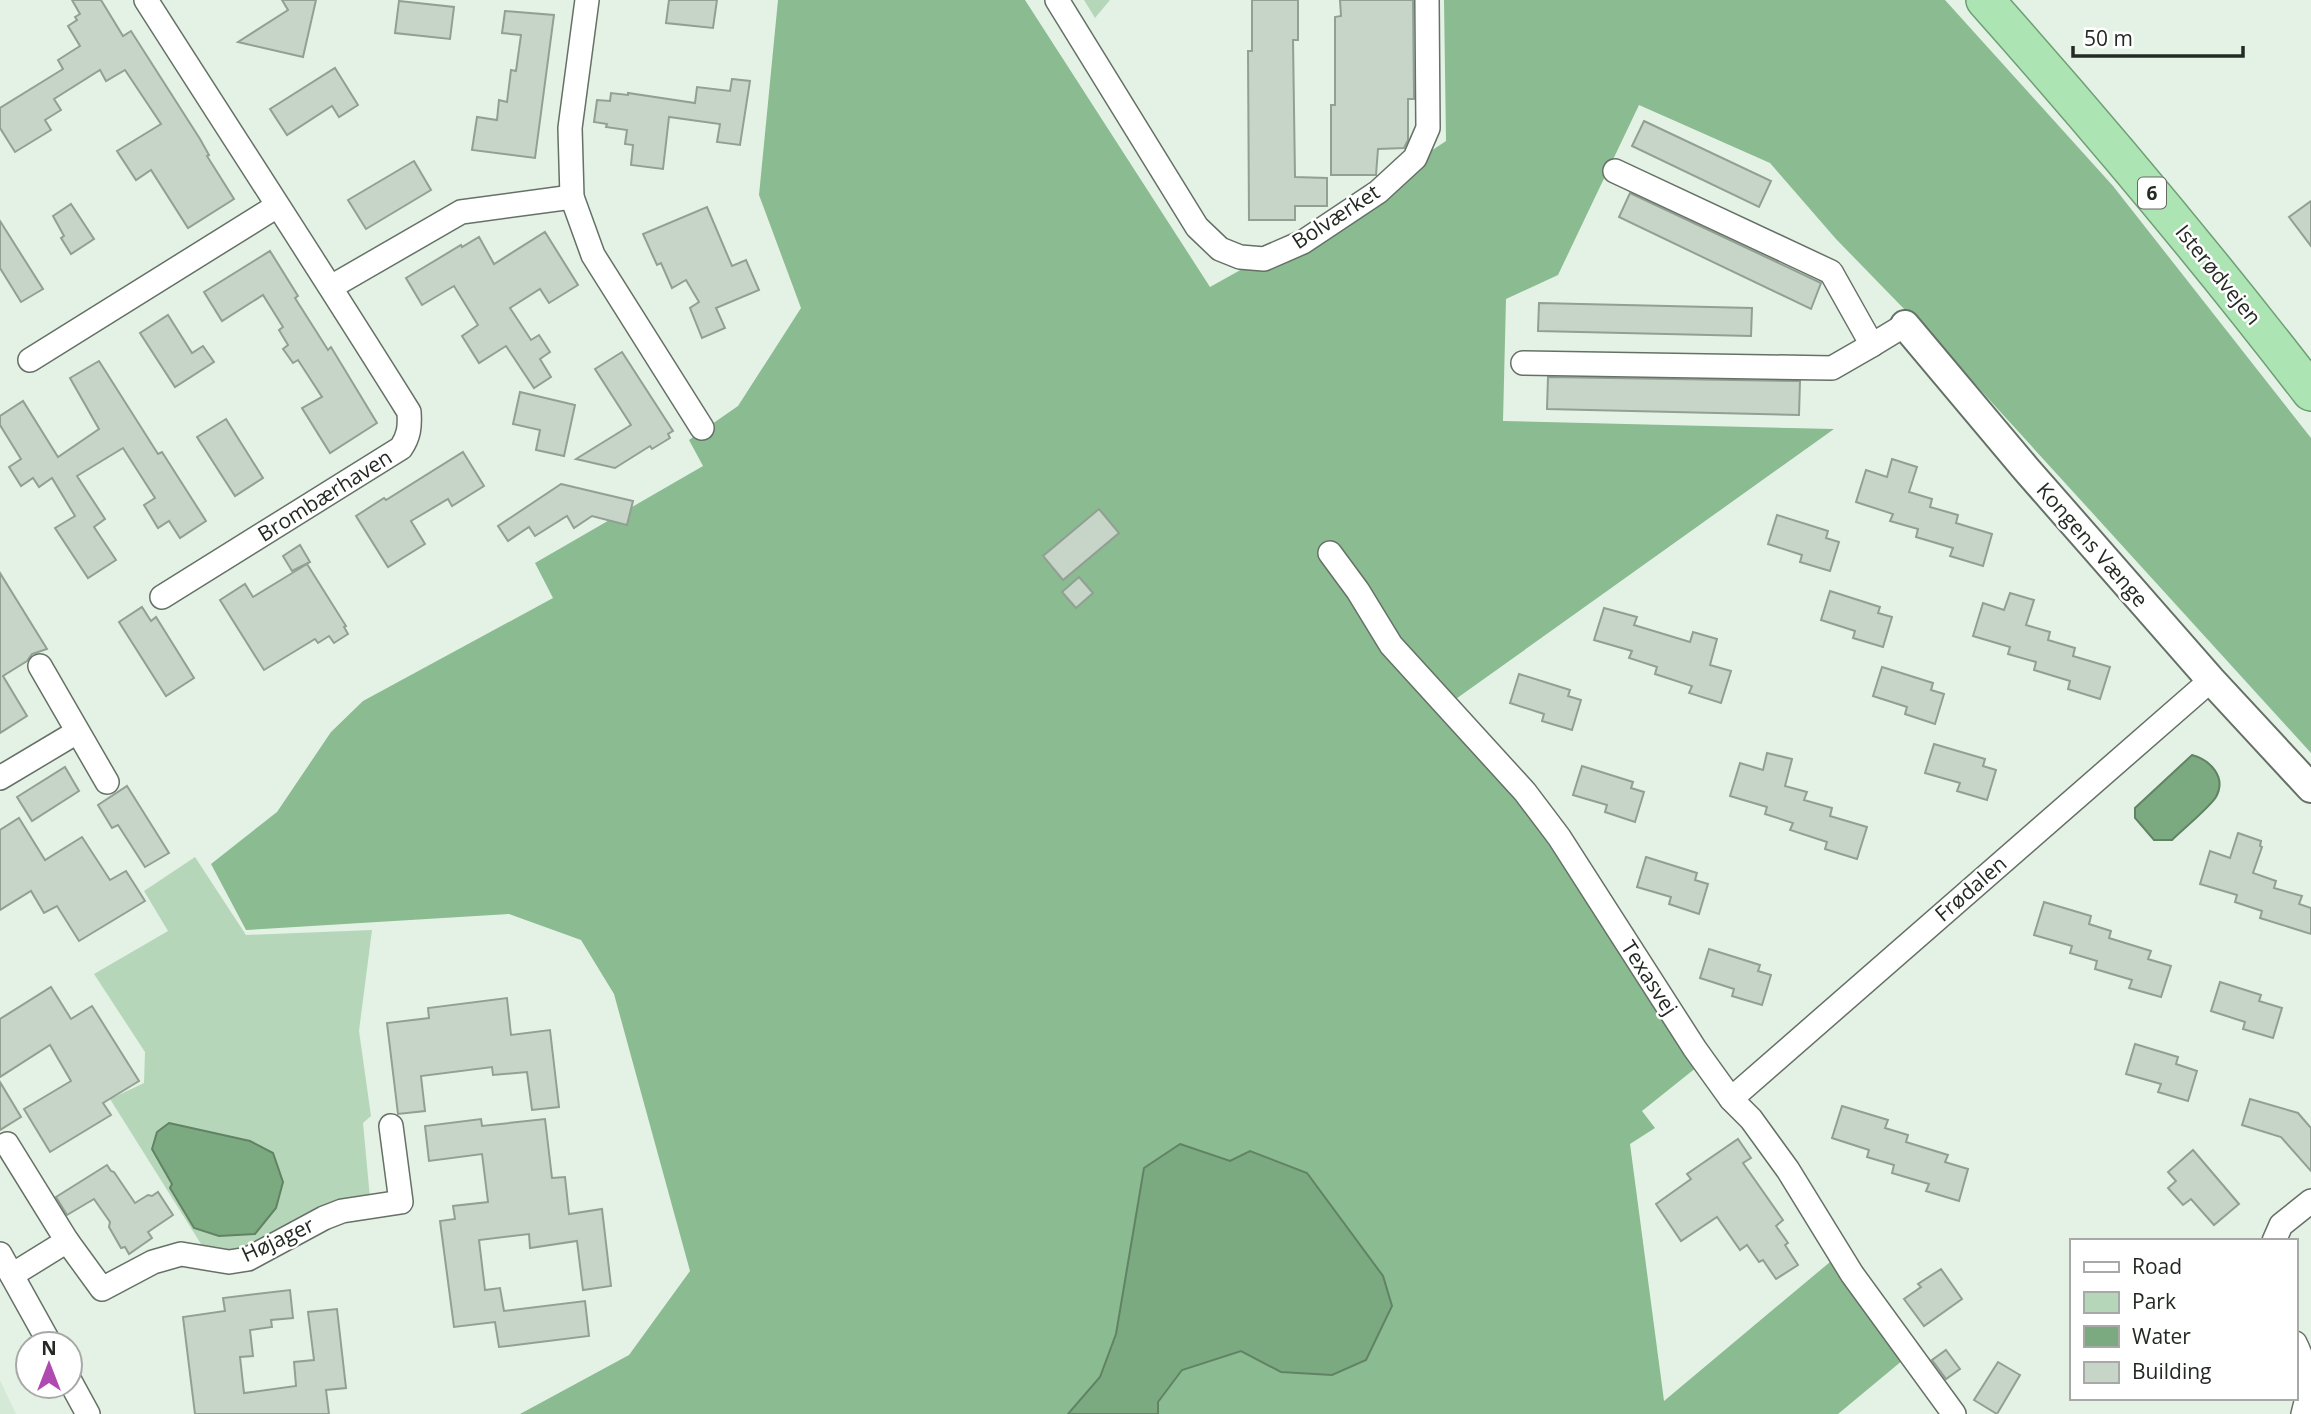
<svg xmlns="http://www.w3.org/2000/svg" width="2311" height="1414" font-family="'Open Sans',sans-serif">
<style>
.built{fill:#d5e9d7}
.green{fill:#b6d6b9}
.forest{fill:#8bbb90}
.water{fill:#7baa80;stroke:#618364;stroke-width:2}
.building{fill:#c7d5c8;stroke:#929f93;stroke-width:2}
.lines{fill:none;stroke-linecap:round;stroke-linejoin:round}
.minor-casing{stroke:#657166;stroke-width:26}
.tertiary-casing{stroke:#657166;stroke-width:32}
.trunk-casing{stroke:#6f9e75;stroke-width:40}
.minor{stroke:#fff;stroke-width:23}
.tertiary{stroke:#fff;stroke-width:28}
.trunk{stroke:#ace4b3;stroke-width:37}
.labels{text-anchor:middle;stroke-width:5;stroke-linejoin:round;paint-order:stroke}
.shield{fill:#fff;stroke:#666966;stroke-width:2}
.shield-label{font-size:19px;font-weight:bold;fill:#242924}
.street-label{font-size:21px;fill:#242924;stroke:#fff}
</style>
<rect width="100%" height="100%" fill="#e4f2e5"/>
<path class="built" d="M0,1380L16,1414H0Z"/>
<g class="green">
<path d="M1084,0H1110L1095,18Z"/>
<path d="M195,857L246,935L372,930L359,1031L371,1116L363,1123L370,1198L244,1251L206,1252L110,1099L144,1083L145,1052L94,974L168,931L144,891Z"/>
</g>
<path class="forest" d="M778,0H1025L1210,287L1312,230L1446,141L1444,0H1945L2113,186L2311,438V753L1944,350L1836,239L1770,163L1639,105L1558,275L1506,299L1503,421L1834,429L1453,701L1697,1067L1642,1111L1655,1128L1630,1144L1664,1401L1830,1262L1903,1360L1838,1414H1158V1402L1182,1370L1241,1351L1281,1372L1332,1375L1366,1360L1392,1306L1230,1161L1180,1144L1144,1168L1116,1334L1100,1377L1068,1414H520L629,1355L690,1271L614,994L581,940L509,914L246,930L211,864L277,812L331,732L363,701L553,598L535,563L703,466L689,440L738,406L801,308L759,195Z"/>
<g class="water">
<path d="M2192,755C2210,760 2227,777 2216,797C2209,808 2182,830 2172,840H2154L2135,818V808Z"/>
<path d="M169,1123L250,1141L273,1153L283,1182L276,1208L255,1234L219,1236L194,1228L170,1188L172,1184L152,1149L157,1132Z"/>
<path d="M1180,1144L1230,1161L1250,1151L1307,1173L1383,1276L1392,1306L1366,1360L1332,1375L1281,1372L1241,1351L1182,1370L1158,1402V1414H1068L1100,1377L1116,1334L1144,1168Z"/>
</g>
<g class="building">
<path d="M72,0H101L123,36L131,31L200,139L209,155L207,156L234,199L188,228L151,170L136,180L117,151L161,124L125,70L106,81L100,70L54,99L61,110L45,120L51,130L15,152L0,128V108L63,69L58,60L80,46L68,26L77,20L75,17L80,14Z"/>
<path d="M282,0H316L303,57L238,42L288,10Z"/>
<path d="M669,0H717L713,28L666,23Z"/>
<path d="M1252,0H1298V40H1293L1295,177L1327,178V206H1295V220H1249L1248,51H1252Z"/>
<path d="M1340,0H1413L1414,99H1408V140L1404,148L1378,149L1376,175H1331V105H1335V17L1341,16Z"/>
<path d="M399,1L454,7L450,39L395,33Z"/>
<path d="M505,11L554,15L535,158L472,150L477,117L497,120L499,100L507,102L511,70L516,71L521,35L502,33Z"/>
<path d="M335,68L358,105L339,117L332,106L287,135L270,109Z"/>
<path d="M732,79L750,81L740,145L717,142L720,124L669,117L663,169L631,165L633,145L625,144L627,130L606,127L607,124L594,122L597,100L610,101L611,93L628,95V93L695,103L697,87L730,91Z"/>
<path d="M1644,121L1771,181L1759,207L1632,146Z"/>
<path d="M414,161L431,190L366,229L348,200Z"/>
<path d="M1630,193L1821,283L1811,309L1619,217Z"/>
<path d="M2311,201V246L2289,217Z"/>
<path d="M71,204L94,239L71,254L61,238L64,236L53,216Z"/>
<path d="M707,207L732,266L746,260L759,290L716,308L725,328L702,338L690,308L699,302L686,280L672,288L661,263L657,265L643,234Z"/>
<path d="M0,221L43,289L21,302L0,268Z"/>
<path d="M545,232L578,285L549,303L540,289L510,308L531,340L539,335L550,352L540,359L551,377L534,388L506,346L479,363L462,336L478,325L454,286L422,305L406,278L461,245L462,247L479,237L494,264Z"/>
<path d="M270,251L298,296L295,298L328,350L331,347L377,423L330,453L302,408L322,397L298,360L293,363L283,349L288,345L279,330L283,327L263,295L222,321L204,292Z"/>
<path d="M1539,303L1752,308L1751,336L1538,331Z"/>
<path d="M168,315L192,353L203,346L214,362L175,387L140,333Z"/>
<path d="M622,352L673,431L668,434L670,438L652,449L650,446L615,468L576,459L631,425L595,369Z"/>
<path d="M99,361L158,454L162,452L206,521L180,538L169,521L158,528L144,505L155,498L123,448L77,476L105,519L94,527L116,560L88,578L55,528L75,516L52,478L39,487L33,478L21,486L9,467L21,459L0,425V416L23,401L58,457L99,429L70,378Z"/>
<path d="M1548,377L1800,381L1799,415L1547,409Z"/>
<path d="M520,392L575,405L564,456L536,450L540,430L513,424Z"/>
<path d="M226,419L263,478L235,496L197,437Z"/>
<path d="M463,452L484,486L452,506L448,499L411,521L425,544L388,567L356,516L384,498L386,500Z"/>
<path d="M1892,459L1917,467L1909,492L1932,499L1930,507L1958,515L1956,523L1992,534L1983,566L1950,556L1953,548L1916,537L1918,529L1890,521L1893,514L1856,502L1866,470L1887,477Z"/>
<path d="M561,484L633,501L627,525L592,516L574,528L567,516L535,536L529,527L508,541L498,526Z"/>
<path d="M1099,509L1119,533L1063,580L1043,556Z"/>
<path d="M1777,515L1828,531L1826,538L1839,542L1830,571L1800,562L1802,555L1768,544Z"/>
<path d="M300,545L310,562L292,571L283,556Z"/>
<path d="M307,564L346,626L344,627L348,634L334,643L329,636L318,643L315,639L264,670L220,600L245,584L253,597Z"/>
<path d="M0,573L47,649L32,654L27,661L3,676L27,716L0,733Z"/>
<path d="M1079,577L1093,593L1076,608L1062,592Z"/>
<path d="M1830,591L1880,607L1878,613L1892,617L1883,647L1853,638L1855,631L1821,620Z"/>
<path d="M2010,593L2034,600L2026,625L2050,632L2048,640L2075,648L2073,656L2110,667L2100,699L2068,689L2070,681L2034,670L2036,662L2008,654L2010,647L1973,636L1983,603L2004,610Z"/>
<path d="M142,607L151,621L156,617L194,678L166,696L119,622Z"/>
<path d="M1604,608L1637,617L1634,625L1690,642L1693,632L1717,639L1710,665L1731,671L1721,703L1689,693L1692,686L1655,674L1657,667L1629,658L1632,651L1594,640Z"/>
<path d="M1882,667L1933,683L1931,690L1944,694L1935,724L1905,714L1907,707L1873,696Z"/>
<path d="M1519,674L1570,690L1568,696L1581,700L1572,730L1542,721L1544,714L1510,703Z"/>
<path d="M1934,744L1985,759L1983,766L1996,770L1987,800L1957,791L1960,783L1925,773Z"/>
<path d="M1767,753L1792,759L1785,786L1807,792L1804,800L1832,808L1830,816L1867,827L1857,859L1825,849L1827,842L1790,830L1793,823L1765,814L1767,807L1730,796L1740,763L1763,770Z"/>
<path d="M1582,766L1633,782L1631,788L1644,792L1635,822L1605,812L1607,805L1573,795Z"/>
<path d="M65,767L79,791L32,821L17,797Z"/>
<path d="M127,786L169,853L145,867L118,825L112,828L98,805Z"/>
<path d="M19,818L45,860L82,837L110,880L126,871L145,901L79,941L57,906L44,913L31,891L0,910V830Z"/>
<path d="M2238,833L2261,841L2260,846L2262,847L2253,873L2276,881L2274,888L2302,896L2299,904L2311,908V934L2260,918L2262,911L2235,902L2237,895L2200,884L2210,851L2230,858Z"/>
<path d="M1646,857L1697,873L1695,880L1708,884L1699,914L1669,904L1671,897L1637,887Z"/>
<path d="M2044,902L2091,916L2089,924L2111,931L2109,938L2151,951L2148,959L2171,966L2161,997L2129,988L2132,980L2095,969L2097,961L2070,953L2072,946L2034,935Z"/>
<path d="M1709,949L1760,965L1758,971L1771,975L1762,1005L1732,996L1734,989L1700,978Z"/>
<path d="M2220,982L2261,995L2259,1001L2282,1008L2273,1038L2243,1029L2245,1022L2211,1011Z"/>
<path d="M51,987L71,1019L92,1006L139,1081L103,1103L111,1115L50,1152L24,1109L71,1081L50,1045L0,1077V1019Z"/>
<path d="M507,998L511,1035L550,1030L559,1107L532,1110L527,1072L493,1075L492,1067L421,1076L425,1111L398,1114L387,1023L429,1018L428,1008Z"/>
<path d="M2135,1044L2178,1057L2176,1064L2197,1071L2188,1101L2158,1092L2161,1084L2126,1074Z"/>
<path d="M0,1082L21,1117L0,1130Z"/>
<path d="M2250,1099L2298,1113L2311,1128V1171L2281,1137L2242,1125Z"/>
<path d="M1842,1106L1888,1120L1885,1128L1908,1135L1906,1142L1948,1155L1945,1162L1968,1169L1959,1201L1926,1191L1929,1184L1892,1173L1894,1165L1867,1157L1869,1150L1832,1138Z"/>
<path d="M481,1119L482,1126L545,1119L552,1178L565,1177L569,1214L602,1209L611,1286L583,1290L577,1241L530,1248L529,1234L479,1240L485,1290L500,1288L504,1311L585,1301L589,1336L499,1347L495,1322L454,1327L440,1221L455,1219L453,1206L488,1202L482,1154L429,1161L425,1126Z"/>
<path d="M1738,1139L1751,1158L1743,1163L1783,1220L1776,1226L1788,1243L1785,1245L1798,1265L1776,1279L1763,1260L1759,1262L1747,1245L1740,1250L1717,1217L1681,1241L1656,1204L1691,1179L1687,1174Z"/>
<path d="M2193,1150L2239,1204L2214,1225L2191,1199L2183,1205L2168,1188L2176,1181L2168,1172Z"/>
<path d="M107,1165L111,1171L114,1172L135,1203L148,1195L152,1196L158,1192L173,1215L148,1232L152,1238L129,1254L125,1247L121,1248L109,1227L110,1222L94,1199L67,1215L56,1197Z"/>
<path d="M1941,1269L1962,1299L1924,1326L1904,1299L1921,1287L1918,1284Z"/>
<path d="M290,1290L293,1318L271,1320L272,1327L250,1330L253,1356L240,1357L244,1393L296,1386L294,1362L314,1360L308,1312L337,1309L346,1388L326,1390L329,1414H195L183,1317L225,1311L223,1298Z"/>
<path d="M1946,1350L1960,1369L1946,1379L1932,1360Z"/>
<path d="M1998,1362L2020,1375L1997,1414L1974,1400Z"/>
</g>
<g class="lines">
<g class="minor-casing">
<g id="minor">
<path d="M146,0C234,138 323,274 409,412C410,427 409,436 401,448L162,597"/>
<path d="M587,0L570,128L572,197L593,255L702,428"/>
<path d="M1057,0L1197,227L1220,249L1240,257L1264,259L1303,242L1378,192L1415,158L1428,128L1427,0"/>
<path d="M1615,171L1831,272L1872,345L1905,325"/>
<path d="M331,287L461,212L572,197"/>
<path d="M30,360L277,206"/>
<path d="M1523,363L1832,368L1872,345"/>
<path d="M1330,553L1358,591L1391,645L1525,792L1559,837L1695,1049L1731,1099L1751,1119L1788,1170L1852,1274L1954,1414"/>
<path d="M40,666L107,782"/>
<path d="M0,778L77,732"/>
<path d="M1731,1099L2211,680"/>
<path d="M7,1144L67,1241L12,1275"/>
<path d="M67,1241L102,1289L153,1262L181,1254L229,1262L248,1259L324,1218L342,1211L401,1202L391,1126"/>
<path d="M2274,1241L2281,1225L2311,1201"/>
<path d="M0,1254L50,1344"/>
<path d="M2295,1343C2306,1365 2311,1390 2303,1414"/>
<path d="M70,1381L88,1414"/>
</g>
</g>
<g class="tertiary-casing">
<path id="tertiary" d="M1905,325L2026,469L2211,680L2311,788"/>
</g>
<g class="trunk-casing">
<path id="trunk" d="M1985,0C2098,127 2207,257 2311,392"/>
</g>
<use href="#minor" class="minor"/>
<use href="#tertiary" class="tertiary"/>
<use href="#trunk" class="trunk"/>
</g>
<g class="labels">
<rect class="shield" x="2138" y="177.5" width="28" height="31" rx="5"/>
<g class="shield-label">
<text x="2152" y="200">6</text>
</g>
<g class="street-label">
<text transform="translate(1336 217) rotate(-33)" y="7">Bolværket</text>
<text transform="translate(2218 275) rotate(51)" y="7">Isterødvejen</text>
<text transform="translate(325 496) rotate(-32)" y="7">Brombærhaven</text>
<text transform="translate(2092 545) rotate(49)" y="7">Kongens Vænge</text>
<text transform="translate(1971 889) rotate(-41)" y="7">Frødalen</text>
<text transform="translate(1649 978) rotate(57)" y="7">Texasvej</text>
<text transform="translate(278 1240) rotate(-25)" y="7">Højager</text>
</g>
</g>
<rect x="2070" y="1239" width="228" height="161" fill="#ffffff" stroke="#a7a9a7" stroke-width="2"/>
<rect x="2084" y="1262" width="35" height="10" fill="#ffffff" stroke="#a7a9a7" stroke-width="2"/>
<text x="2132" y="1274" font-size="21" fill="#242924">Road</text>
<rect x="2084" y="1292" width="35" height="21" fill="#b6d6b9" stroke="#a7a9a7" stroke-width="2"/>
<text x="2132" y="1309" font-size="21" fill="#242924">Park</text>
<rect x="2084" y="1326" width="35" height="21" fill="#7baa80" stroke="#a7a9a7" stroke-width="2"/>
<text x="2132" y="1344" font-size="21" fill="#242924">Water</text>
<rect x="2084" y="1362" width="35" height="21" fill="#c7d5c8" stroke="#a7a9a7" stroke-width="2"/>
<text x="2132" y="1379" font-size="21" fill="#242924">Building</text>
<g transform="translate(49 1365)"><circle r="33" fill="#ffffff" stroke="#a7a9a7" stroke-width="2"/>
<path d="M0-5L12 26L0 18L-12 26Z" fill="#af4bb0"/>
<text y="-10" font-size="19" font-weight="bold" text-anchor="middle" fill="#242924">N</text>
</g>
<path d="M2073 46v10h170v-10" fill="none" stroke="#242924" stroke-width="3.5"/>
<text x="2084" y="46" font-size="21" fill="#242924" stroke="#ffffff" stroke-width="5" paint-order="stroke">50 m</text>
</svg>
